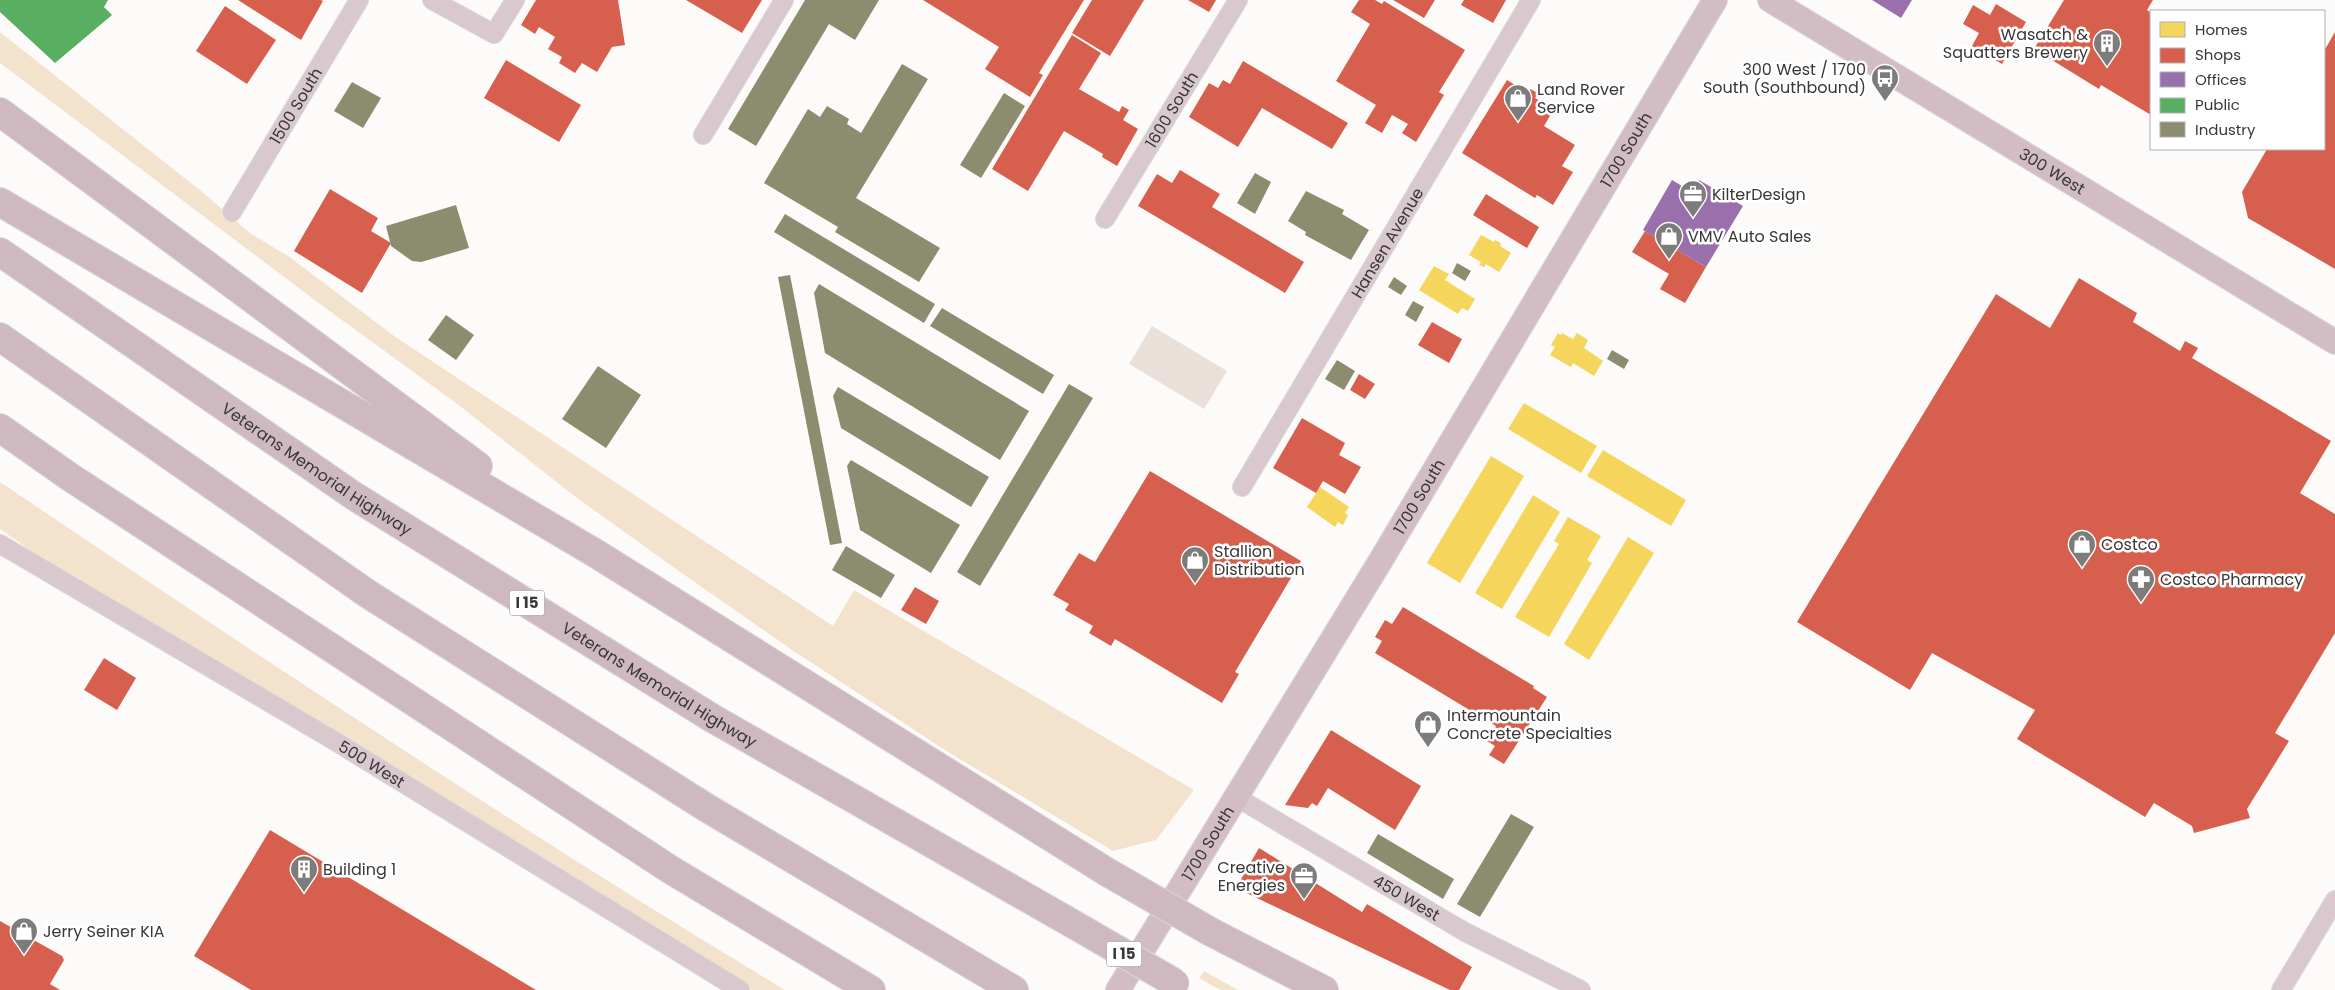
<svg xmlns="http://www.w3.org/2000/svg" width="2335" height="990" font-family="Poppins,sans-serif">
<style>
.green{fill:#f3e3cc}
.homes{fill:#f6d55c}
.shops{fill:#d6604d}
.offices{fill:#9970ab}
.public{fill:#5aae61}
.industry{fill:#8c8c6e}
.building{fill:#ebe0d9}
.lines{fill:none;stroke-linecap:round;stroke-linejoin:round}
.street-casing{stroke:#d9d8d8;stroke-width:20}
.secondary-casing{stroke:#d9d8d8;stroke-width:26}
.highway-casing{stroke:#d9d8d8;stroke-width:30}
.street{stroke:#d9c8ce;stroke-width:18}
.secondary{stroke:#d2bdc4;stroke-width:24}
.highway{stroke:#ceb9c1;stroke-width:28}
.highway-bridge-casing{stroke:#d9d8d8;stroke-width:30;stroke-linecap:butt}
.highway-bridge{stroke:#ceb9c1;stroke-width:28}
.labels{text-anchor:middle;stroke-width:5;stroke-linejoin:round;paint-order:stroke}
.shield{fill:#fff;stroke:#747373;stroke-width:1}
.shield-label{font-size:15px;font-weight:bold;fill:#393737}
.poi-label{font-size:16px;fill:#393737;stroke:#fff;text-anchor:start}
.street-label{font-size:16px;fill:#393737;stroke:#fff}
</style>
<rect width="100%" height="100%" fill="#fdfbfa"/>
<g class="green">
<path d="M0,32L201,191L250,233L291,258L394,336L833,626L854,590L1194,790L1156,840L1113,851L948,752L795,652L676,569L577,498L456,403L320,304L0,63Z"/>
<path d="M0,482C259,656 518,829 785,990H752L54,567L0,529Z"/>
<path d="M1204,971L1238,990H1220L1199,978Z"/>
</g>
<g class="homes">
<path d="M1481,235L1494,242L1495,240L1501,243L1500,246L1511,253L1499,272L1486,264L1484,267L1479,265L1481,262L1469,255Z"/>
<path d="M1434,266L1449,274L1445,280L1475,299L1468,311L1462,308L1458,314L1419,290Z"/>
<path d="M1558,333L1561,335L1562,333L1573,339L1577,333L1588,340L1584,348L1603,361L1594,376L1573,363L1571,367L1550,355L1555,347L1551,345Z"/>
<path d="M1524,403L1597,446L1581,473L1508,429Z"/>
<path d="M1603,450L1686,500L1671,526L1587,476Z"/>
<path d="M1491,456L1524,476L1460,583L1427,563Z"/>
<path d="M1320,487L1349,507L1345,513L1348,515L1343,525L1338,522L1335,527L1307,507Z"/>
<path d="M1533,495L1560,512L1502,609L1475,593Z"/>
<path d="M1568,517L1601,536L1587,560L1592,563L1549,637L1515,617L1559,544L1554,541Z"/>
<path d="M1628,537L1654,553L1589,660L1564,644Z"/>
</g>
<g class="shops">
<path d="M238,0H321L323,1L301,40Z"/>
<path d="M536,0H618L625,45L612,47L597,72L582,63L575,73L559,63L562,57L548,49L555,37L539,27L535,34L521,25Z"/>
<path d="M686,0H762L742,33Z"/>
<path d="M923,0H1084L1039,73L1043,75L1030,97L985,69L999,47Z"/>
<path d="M1092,0H1144L1110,56L1072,33Z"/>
<path d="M1188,0H1216L1209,12Z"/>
<path d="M1359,0H1375L1382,4L1384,1L1465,50L1439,92L1444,95L1416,142L1402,133L1408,124L1392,115L1382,133L1365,123L1376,105L1336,81L1370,24L1351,12Z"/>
<path d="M1393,0H1435L1424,18Z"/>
<path d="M1464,0H1506L1493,23L1461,5Z"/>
<path d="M2064,0H2153L2147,10L2151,13V115L2101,85L2099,89L2034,49Z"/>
<path d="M1996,4L2026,22L2002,64L1972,46L1979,33L1963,24L1973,5L1990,15Z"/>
<path d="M225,6L276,40L247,84L196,51Z"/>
<path d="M2335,32V269L2248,218L2242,192L2267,149H2324V51Z"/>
<path d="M1072,35L1101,53L1079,89L1119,112L1122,106L1129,110L1123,120L1138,129L1117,166L1102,157L1103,154L1064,131L1028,191L992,169Z"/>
<path d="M506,60L581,105L559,142L484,98Z"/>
<path d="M1243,61L1348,123L1332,149L1262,108L1238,147L1189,117L1209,83L1218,88L1223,80L1230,84Z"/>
<path d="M1507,80L1528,93L1530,89L1538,93L1535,98L1554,109L1544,126L1575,145L1562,166L1573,172L1553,205L1537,195L1535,198L1462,153Z"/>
<path d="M1180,170L1220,194L1212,207L1304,262L1285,293L1138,206L1157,174L1172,183Z"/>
<path d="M330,189L378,218L371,231L391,243L362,293L294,251Z"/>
<path d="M1486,194L1539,227L1527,248L1473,215Z"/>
<path d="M1645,231L1706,267L1685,303L1660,289L1669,274L1632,252Z"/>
<path d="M2079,278L2137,313L2133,322L2180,351L2185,341L2198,348L2192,358L2331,441L2300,493L2335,514V633L2275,733L2289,741L2247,809L2250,818L2194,833L2192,826L2154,803L2145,817L2017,739L2035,710L1932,653L1910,690L1797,622L1996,294L2050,328Z"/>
<path d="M1432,322L1462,339L1449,363L1418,345Z"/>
<path d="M1359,374L1375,384L1365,399L1350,390Z"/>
<path d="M1302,418L1345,443L1339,455L1361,467L1345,494L1323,481L1316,493L1273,468Z"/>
<path d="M1150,471L1301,561L1235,672L1239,674L1222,703L1115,639L1111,646L1089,633L1093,626L1065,610L1069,604L1053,595L1079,553L1095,562Z"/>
<path d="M915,587L939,601L926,624L901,610Z"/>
<path d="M1403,607L1534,686L1533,688L1547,697L1504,764L1489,755L1495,746L1487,741L1496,726L1375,653L1382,641L1375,637L1385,620L1392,624Z"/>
<path d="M104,658L136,678L117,710L84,690Z"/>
<path d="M1331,730L1421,786L1395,830L1328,788L1317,806L1312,803L1308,808L1285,805Z"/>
<path d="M270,830L536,990H251L194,956Z"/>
<path d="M1259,848L1362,912L1367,904L1472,967L1459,990H1450L1236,888Z"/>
<path d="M0,921L62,956L64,960L50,984L60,990H0Z"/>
</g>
<g class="offices">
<path d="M1872,0H1912L1901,18Z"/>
<path d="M1672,180L1692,192L1699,180L1743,206L1706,267L1643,230Z"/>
</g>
<path class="public" d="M0,0H108L104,7L112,15L55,63L0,12Z"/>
<g class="industry">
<path d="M805,0H879L855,40L829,24L756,146L728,129Z"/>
<path d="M902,64L928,79L856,198L940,248L919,282L835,232L838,227L764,183L808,109L820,117L827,106L849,119L847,124L861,133Z"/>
<path d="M352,82L381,98L363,128L334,111Z"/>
<path d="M1004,93L1025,106L981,178L960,165Z"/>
<path d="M1255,173L1271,182L1255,214L1237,203Z"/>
<path d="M1306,191L1344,210L1342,214L1369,230L1351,260L1305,235L1306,232L1288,221Z"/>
<path d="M456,205L469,248L421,262L412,261L391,246L386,226Z"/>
<path d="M785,214L935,304L924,323L774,232Z"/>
<path d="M1457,263L1471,271L1465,281L1452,273Z"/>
<path d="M790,275L842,543L830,545L778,277Z"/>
<path d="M1394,277L1407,286L1401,295L1388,287Z"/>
<path d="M819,284L1029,411L1000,460L825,353L814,293Z"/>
<path d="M1413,301L1424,307L1416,322L1405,315Z"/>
<path d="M942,308L1054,375L1043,394L930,326Z"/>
<path d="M446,315L474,335L456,360L428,340Z"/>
<path d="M1612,350L1629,360L1624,369L1607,359Z"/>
<path d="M1337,360L1355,371L1344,390L1325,379Z"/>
<path d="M598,366L641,395L606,448L562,419Z"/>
<path d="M1069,384L1093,398L980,586L957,572Z"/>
<path d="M838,387L989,477L971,507L841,428L833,396Z"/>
<path d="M851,460L960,525L931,573L860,530L847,466Z"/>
<path d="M846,546L895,575L881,598L832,570Z"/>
<path d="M1511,814L1534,827L1480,917L1457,904Z"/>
<path d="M1378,834L1454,879L1443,899L1367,853Z"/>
</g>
<path class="building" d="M1152,326L1227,371L1204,409L1129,364Z"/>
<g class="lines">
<g class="street-casing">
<g id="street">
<path d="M432,0L494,34L515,0"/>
<path d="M703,135L784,0"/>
<path id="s1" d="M232,212L359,0"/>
<path id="s2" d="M1105,219L1238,0"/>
<path id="s3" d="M1242,487L1531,0"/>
<path id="s4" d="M0,544L333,740L740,990"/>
<path id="s5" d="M1236,797L1465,932L1581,990"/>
<path d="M2281,990L2335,900"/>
</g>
</g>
<g class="secondary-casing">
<g id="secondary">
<path id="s6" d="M1770,0L2335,342"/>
<path id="s7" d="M1118,990L1381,560L1715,0"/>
</g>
</g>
<g class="highway-casing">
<g id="highway">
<path d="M0,112L478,466"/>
<path d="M0,202L595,553L1107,872"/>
<path id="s8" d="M0,252L354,496L712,718L1073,924"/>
<path d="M0,337L368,594L707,808L1014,990"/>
<path d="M0,428L70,477L671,870L871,990"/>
<path d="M1211,932L1324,990"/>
</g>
</g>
<use href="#street" class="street"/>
<use href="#secondary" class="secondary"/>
<use href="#highway" class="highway"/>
<g class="highway-bridge-casing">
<g id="highway-bridge">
<path d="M1107,872L1211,932"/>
<path d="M1073,924L1175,983"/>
</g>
</g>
<use href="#highway-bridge" class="highway-bridge"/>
</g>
<defs>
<g id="building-pin" transform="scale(1.4375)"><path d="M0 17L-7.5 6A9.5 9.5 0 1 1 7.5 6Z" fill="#7e7c7b" stroke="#fff"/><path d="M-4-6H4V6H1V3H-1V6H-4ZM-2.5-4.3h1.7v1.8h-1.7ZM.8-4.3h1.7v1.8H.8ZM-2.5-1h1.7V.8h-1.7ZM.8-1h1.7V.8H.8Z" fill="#fff"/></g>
<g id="bus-pin" transform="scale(1.4375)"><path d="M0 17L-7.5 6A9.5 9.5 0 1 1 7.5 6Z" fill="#7e7c7b" stroke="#fff"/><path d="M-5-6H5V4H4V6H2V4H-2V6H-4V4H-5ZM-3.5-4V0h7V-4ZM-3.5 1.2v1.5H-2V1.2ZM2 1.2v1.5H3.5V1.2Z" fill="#fff"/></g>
<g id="shop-pin" transform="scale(1.4375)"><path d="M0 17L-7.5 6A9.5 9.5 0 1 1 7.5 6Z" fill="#7e7c7b" stroke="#fff"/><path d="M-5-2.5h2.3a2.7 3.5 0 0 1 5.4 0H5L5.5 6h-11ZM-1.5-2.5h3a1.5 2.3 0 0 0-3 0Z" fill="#fff"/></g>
<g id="office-pin" transform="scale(1.4375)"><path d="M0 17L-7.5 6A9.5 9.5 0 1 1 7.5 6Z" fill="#7e7c7b" stroke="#fff"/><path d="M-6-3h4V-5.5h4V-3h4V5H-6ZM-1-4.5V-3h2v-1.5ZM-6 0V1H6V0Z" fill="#fff"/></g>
<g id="pharmacy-pin" transform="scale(1.4375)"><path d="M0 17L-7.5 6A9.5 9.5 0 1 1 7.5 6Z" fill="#7e7c7b" stroke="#fff"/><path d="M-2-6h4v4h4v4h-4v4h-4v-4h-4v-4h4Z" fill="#fff"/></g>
</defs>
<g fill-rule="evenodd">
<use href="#building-pin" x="2107" y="43"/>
<use href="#bus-pin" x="1885" y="78"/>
<use href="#shop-pin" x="1518" y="98"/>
<use href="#office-pin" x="1693" y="194"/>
<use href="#shop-pin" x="1669" y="236"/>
<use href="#shop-pin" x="2082" y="544"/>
<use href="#shop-pin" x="1195" y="560"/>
<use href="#pharmacy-pin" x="2141" y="579"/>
<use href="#shop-pin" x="1428" y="724"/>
<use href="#building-pin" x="304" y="869"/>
<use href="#office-pin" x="1304" y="876"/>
<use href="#shop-pin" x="24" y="931"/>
</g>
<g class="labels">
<g class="shield">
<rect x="509.5" y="590.5" width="35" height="25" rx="4"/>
<rect x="1106.5" y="941.5" width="35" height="25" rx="4"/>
</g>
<g class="shield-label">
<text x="527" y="608">I 15</text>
<text x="1124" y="959">I 15</text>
</g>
<g class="poi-label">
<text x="2088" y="40" text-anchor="end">Wasatch &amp;<tspan x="2088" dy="18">Squatters Brewery</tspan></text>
<text x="1866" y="75" text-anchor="end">300 West / 1700<tspan x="1866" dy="18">South (Southbound)</tspan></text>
<text x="1537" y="95">Land Rover<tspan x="1537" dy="18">Service</tspan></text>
<text x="1712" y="200">KilterDesign</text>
<text x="1688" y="242">VMV Auto Sales</text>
<text x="2101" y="550">Costco</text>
<text x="1214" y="557">Stallion<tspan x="1214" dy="18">Distribution</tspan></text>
<text x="2160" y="585">Costco Pharmacy</text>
<text x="1447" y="721">Intermountain<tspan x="1447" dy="18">Concrete Specialties</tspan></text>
<text x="1285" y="873" text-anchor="end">Creative<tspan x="1285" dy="18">Energies</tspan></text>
<text x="323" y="875">Building 1</text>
<text x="43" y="937">Jerry Seiner KIA</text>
</g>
<g class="street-label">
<text dy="6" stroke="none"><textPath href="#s1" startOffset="124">1500 South</textPath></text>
<text dy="6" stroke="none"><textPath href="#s2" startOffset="128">1600 South</textPath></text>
<text dy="6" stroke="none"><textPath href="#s7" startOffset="982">1700 South</textPath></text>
<text dy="6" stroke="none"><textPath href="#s6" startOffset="330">300 West</textPath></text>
<text dy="6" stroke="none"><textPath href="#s3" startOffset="284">Hansen Avenue</textPath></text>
<text dy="6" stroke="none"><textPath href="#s8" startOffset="384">Veterans Memorial Highway</textPath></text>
<text dy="6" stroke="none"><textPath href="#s7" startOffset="578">1700 South</textPath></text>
<text dy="6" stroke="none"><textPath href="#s8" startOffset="789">Veterans Memorial Highway</textPath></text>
<text dy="6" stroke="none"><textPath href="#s4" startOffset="432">500 West</textPath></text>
<text dy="6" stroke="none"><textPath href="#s7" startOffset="172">1700 South</textPath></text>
<text dy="6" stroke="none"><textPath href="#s5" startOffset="198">450 West</textPath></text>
</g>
</g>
<rect x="2150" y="10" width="175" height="140" fill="#ffffff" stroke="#b0afaf"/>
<rect x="2160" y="22" width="25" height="15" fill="#f6d55c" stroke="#b0afaf"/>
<text x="2195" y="35" font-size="15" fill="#393737">Homes</text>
<rect x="2160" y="48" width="25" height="15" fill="#d6604d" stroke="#b0afaf"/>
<text x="2195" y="60" font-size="15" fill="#393737">Shops</text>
<rect x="2160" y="72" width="25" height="15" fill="#9970ab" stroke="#b0afaf"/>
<text x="2195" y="85" font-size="15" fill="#393737">Offices</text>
<rect x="2160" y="98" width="25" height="15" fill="#5aae61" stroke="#b0afaf"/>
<text x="2195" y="110" font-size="15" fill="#393737">Public</text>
<rect x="2160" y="122" width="25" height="15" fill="#8c8c6e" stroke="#b0afaf"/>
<text x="2195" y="135" font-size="15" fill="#393737">Industry</text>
</svg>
